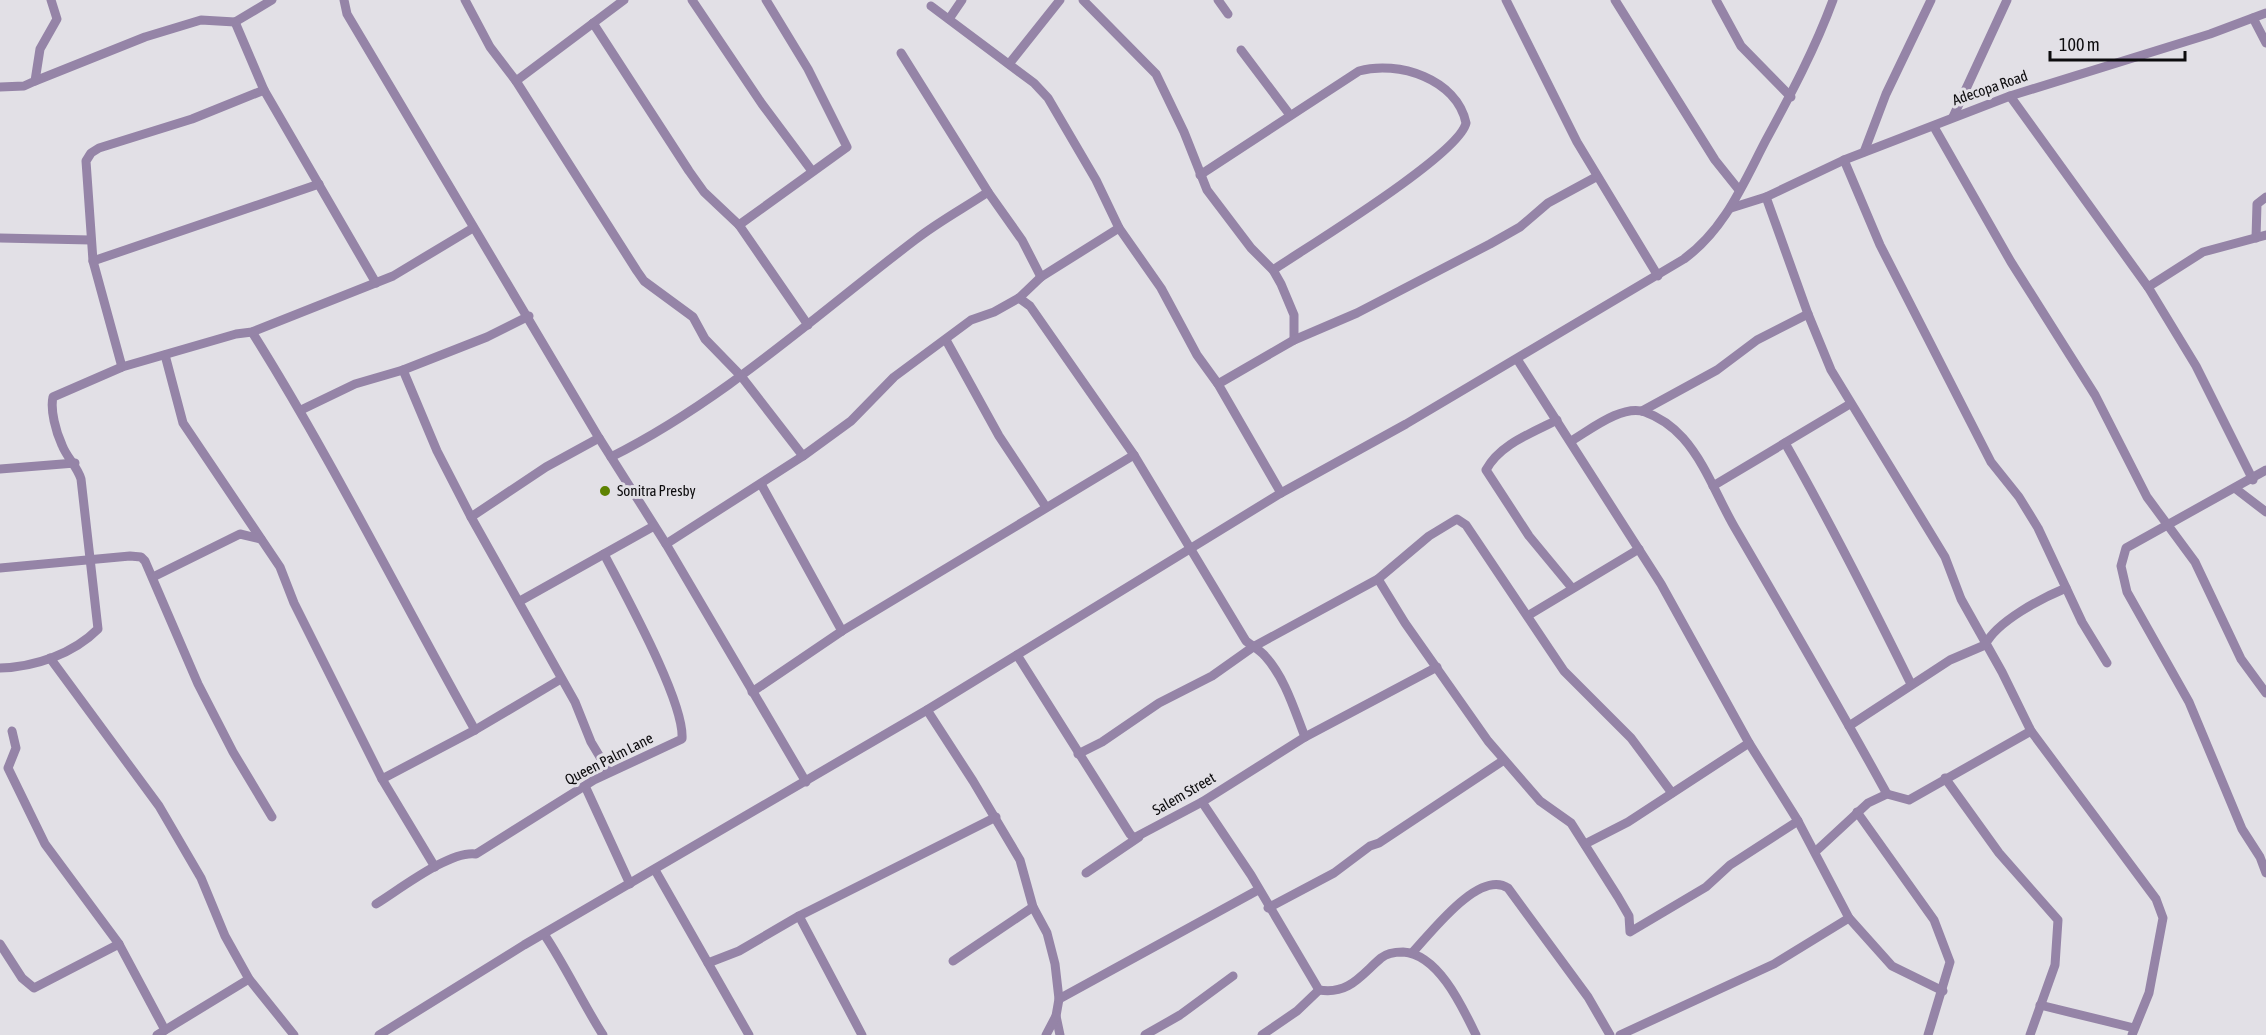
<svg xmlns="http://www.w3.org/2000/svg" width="2266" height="1035" font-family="'Asap Condensed',sans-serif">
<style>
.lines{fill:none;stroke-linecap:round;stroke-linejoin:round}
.minor{stroke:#9584a7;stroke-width:9}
.poi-dot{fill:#5d8201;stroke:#e2e0e6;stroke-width:2}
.labels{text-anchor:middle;stroke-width:6;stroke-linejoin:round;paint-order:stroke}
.street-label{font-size:15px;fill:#0d0c0e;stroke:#e2e0e6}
.poi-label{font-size:15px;fill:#0d0c0e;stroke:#e2e0e6;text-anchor:start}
</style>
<rect width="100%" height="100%" fill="#e2e0e6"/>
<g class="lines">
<g class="minor">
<path d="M344,0L347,14L599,438L666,544L806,782"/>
<path d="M465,0L490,47L516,81L637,271L644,281L693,317L705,339L741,376L803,456"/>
<path d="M692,0L762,104L812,171"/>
<path d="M1083,0L1156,74L1184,132L1207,190L1251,248L1273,270L1281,284L1294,315V340"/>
<path d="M1218,0L1228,14"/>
<path d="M1506,0L1577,142L1658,276"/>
<path d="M1615,0L1715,160L1739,190"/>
<path d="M1716,0L1741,46L1791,97"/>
<path d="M931,6L1034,83L1048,98L1096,180L1119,228L1161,288L1197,355L1218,384L1281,493"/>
<path d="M2253,18L2266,43"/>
<path d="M949,19L962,0"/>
<path d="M235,22L264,90L376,283"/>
<path d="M593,23L689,171L704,192L739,225L808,325"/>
<path d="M1241,50L1290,115"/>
<path d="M901,53L988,192L1022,240L1041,277"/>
<path d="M1009,64L1060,0"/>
<path d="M35,81L145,37L201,20L235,22L272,0"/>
<path d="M516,81L624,0"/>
<path d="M0,87L24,86L35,81L40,49L57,19L51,0"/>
<path d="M2010,96L2148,287L2196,366L2253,480"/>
<path d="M1953,117L2007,0"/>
<path d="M1934,127L2011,262L2095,395L2147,497L2195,562L2241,659L2266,693"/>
<path d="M1864,152L1886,94L1931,0"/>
<path d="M1844,160L1880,245L1991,462L2019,497L2038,528L2082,622L2107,663"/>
<path d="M1200,175L1359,71C1398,60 1457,79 1466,123C1459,155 1307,247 1273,270"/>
<path d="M1766,197L1808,314L1831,370L1945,557L1961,599L2002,672L2031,731L2156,899L2163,918L2149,993L2132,1035"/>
<path d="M1731,208L1766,197L1844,160L2010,96L2210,34L2266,13"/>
<path d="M739,225L847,147L808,69L766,0"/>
<path d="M0,238L91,240"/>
<path d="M2256,238L2257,204L2266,197"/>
<path d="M93,261L319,184"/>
<path d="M2148,287L2203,252L2266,235"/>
<path d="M1019,298L1030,306L1134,455L1246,641C1252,646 1260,650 1265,656C1285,678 1294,709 1305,737"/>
<path d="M252,332C333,461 400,597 475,730"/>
<path d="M946,340L999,436L1046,507"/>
<path d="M165,355L183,423L280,567L294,603L382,779L435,867"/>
<path d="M1517,359L1661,584L1749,743L1798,821L1849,918L1892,966L1943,991"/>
<path d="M122,367L93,261L86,161L91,153L99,148L192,119L264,90"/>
<path d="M403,370L437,451L471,517L575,702L591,742L609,772"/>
<path d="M1218,384L1294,340L1357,313L1490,244L1520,227L1548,203L1596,177"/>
<path d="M301,410L355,384L403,370L487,337L529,316"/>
<path d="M1642,411L1717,370L1757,340L1808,314"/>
<path d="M1557,420C1532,433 1500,444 1486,470L1529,536L1572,588"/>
<path d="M1571,441C1590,430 1622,404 1645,412C1659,417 1673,427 1683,438C1706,464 1718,499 1735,528C1787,617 1838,705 1887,794"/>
<path d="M1785,443C1830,522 1871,603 1911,684"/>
<path d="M611,457C723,401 816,315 915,240C938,222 964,208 988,192"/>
<path d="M0,469L75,463"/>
<path d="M2266,470L2126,548L2121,566L2127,592L2189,702L2242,829L2260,857L2266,873"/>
<path d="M761,484L842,631"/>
<path d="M1713,486L1850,404"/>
<path d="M2236,489L2266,512"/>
<path d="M471,517L546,467L599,438"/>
<path d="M666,544L803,456L851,421L894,377L971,320L994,312L1019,298L1041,277L1119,228"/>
<path d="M0,568L130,556L141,557L145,561L198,684L233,752L272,817"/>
<path d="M153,577L240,534L261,539"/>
<path d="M1378,579L1405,623L1488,741L1540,801L1571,823L1618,897L1629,916L1630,932L1706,887L1730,865L1798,821"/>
<path d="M520,601L654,526"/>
<path d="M1529,615L1639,549"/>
<path d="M1017,655L1130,834L1134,838L1202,802L1305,737L1437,667"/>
<path d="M50,658L159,806L201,878L225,936L249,979L294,1035"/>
<path d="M0,668C35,667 73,654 98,629L81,479C77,466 67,458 62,445C56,432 50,410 53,397L122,367L236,334L252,332L393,276L473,228"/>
<path d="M752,692L842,631L1134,455"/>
<path d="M927,710L973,781L1020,860L1033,907L1047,933L1055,964L1059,999L1056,1016L1060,1035"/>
<path d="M1849,726L1950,660L1985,645C1997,621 2042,598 2066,588"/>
<path d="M12,731L16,748L8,768L45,844L119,944L165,1030"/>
<path d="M1078,754L1102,742L1159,703L1212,676L1253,647L1378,579L1429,536L1457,519L1466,525L1564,671L1631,738L1672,793"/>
<path d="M1945,778L1999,853L2058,920L2055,965L2030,1035"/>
<path d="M382,779L475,730L561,679"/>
<path d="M585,786L630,884"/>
<path d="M1202,802L1251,875L1319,990C1349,995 1361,975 1381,958C1387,953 1396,952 1403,952C1438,954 1462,1006 1476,1035"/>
<path d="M1857,812L1934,920L1950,962L1928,1035"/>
<path d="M1585,844L1628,822L1749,743"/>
<path d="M1815,852L1868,803L1887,794L1909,800L2031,731"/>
<path d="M655,870L749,1035"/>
<path d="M1086,873L1139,837"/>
<path d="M376,904C399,890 450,850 476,854L594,780L682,739C685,702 623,591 604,554"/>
<path d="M1268,908L1334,873L1370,846L1379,843L1504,760"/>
<path d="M799,916L862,1035"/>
<path d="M544,934C566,967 582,1002 603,1035"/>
<path d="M0,944L22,978L34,988L119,944"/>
<path d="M1412,953C1431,933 1479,869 1508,888L1588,997L1610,1035"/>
<path d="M953,961L1033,907"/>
<path d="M708,963L739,951L799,916L996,817"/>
<path d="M1059,999L1258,890"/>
<path d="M2040,1005L2134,1028"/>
<path d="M157,1035L249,979"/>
<path d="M379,1035L524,945L927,710L1281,493L1406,424L1684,259C1725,229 1743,184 1766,140C1791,94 1815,49 1833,0"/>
<path d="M1046,1035L1056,1016"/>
<path d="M1145,1035L1180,1015L1233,976"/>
<path d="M1262,1035L1297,1011L1319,990"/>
<path d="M1620,1035L1774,964L1849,918"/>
</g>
</g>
<circle class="poi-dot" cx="605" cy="491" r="6"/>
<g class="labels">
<g class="street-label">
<text transform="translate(1990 88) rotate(-19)" y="5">Adecopa Road</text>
<text transform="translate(609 759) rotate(-27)" y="5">Queen Palm Lane</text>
<text transform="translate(1184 794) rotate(-30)" y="5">Salem Street</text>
</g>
<g class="poi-label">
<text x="617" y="496">Sonitra Presby</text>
</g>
</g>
<path d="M2050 51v9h135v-9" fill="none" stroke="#0d0c0e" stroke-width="3"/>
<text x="2059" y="51" font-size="18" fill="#0d0c0e" stroke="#e2e0e6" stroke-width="4.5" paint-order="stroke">100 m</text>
</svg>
